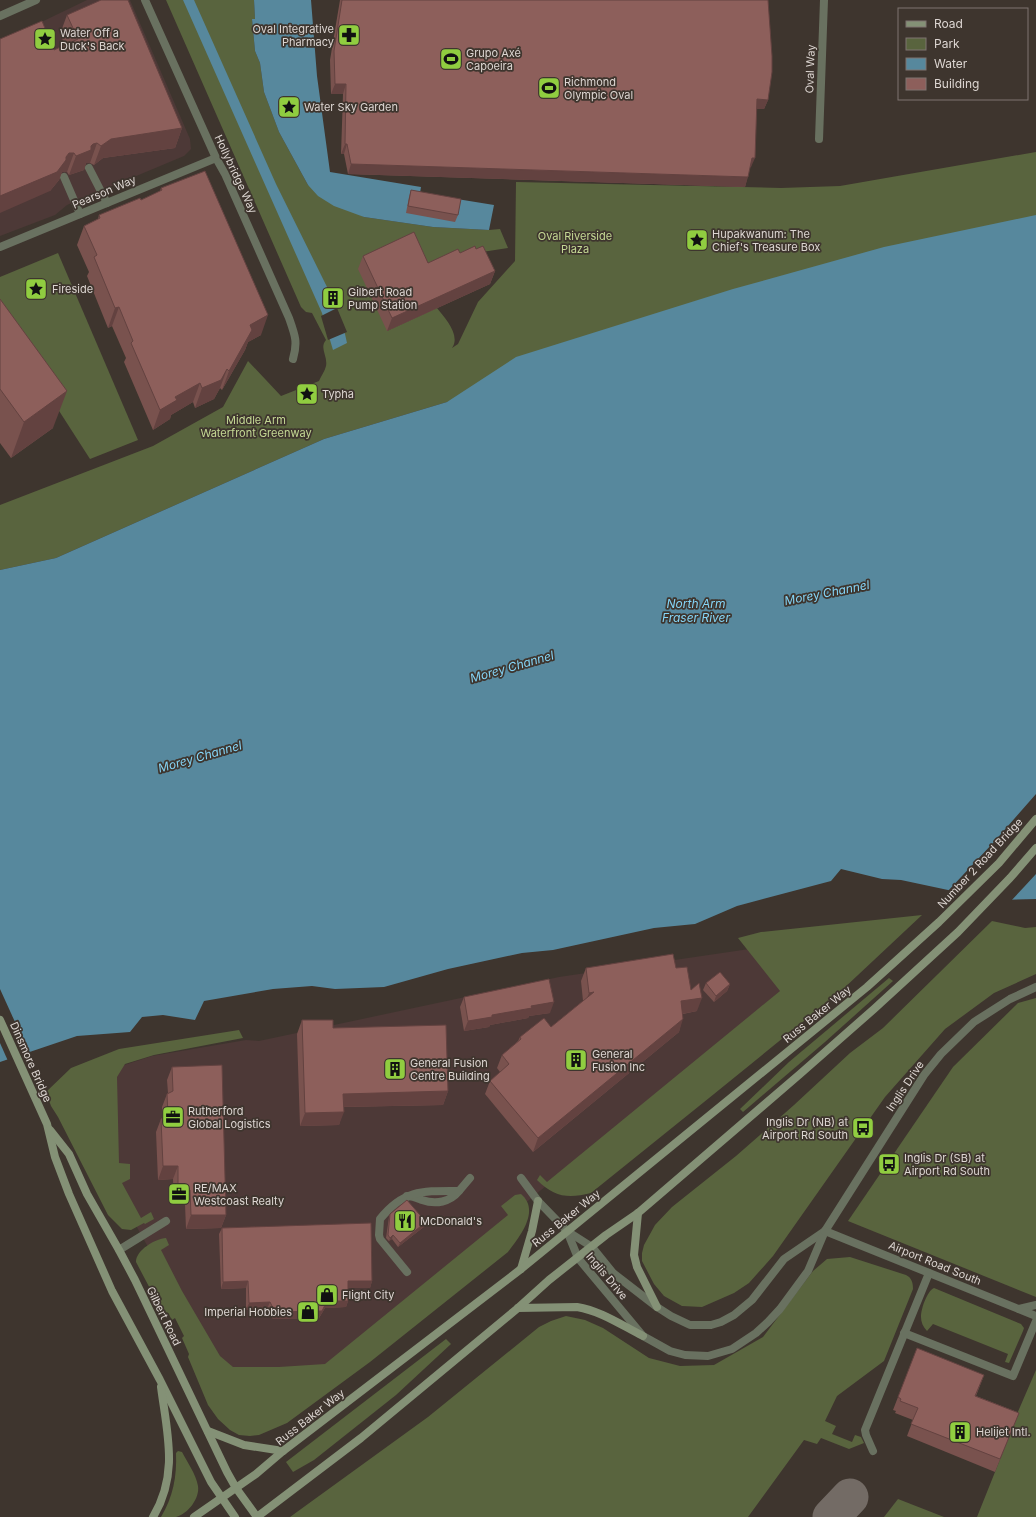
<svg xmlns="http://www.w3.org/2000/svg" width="1036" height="1517" font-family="Inter,sans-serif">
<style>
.commercial{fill:#4d3937}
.green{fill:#59643e}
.water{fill:#57889d}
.pier{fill:#3e352e}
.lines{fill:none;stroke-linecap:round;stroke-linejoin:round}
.taxiway{stroke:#736b65;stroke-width:37}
.service{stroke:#697160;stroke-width:8}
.minor{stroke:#697160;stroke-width:8}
.tertiary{stroke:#697160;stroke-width:8}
.secondary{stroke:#849176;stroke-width:8}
.wall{fill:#79524e}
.shaded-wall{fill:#634240}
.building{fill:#8d5f5b;stroke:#634240}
.labels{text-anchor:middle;stroke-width:3.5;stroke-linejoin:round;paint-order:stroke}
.poi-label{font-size:11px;fill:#ddd6d2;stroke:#3e352e;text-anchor:start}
.street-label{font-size:11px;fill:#ddd6d2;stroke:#3e352e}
.park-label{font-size:11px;fill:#c4d894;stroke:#3e352e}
.water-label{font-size:12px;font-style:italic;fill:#85d6f8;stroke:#3e352e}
</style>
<rect width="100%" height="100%" fill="#3e352e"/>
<g class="commercial">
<path d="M87,0H130L190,139L191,149L184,156L67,205L55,215L0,236V42Z"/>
<path d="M763,947L790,983L457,1260L311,1379L220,1377L113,1184L112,1069L152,1056L246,1040L259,1041L559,977Z"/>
</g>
<g class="green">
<path d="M166,0H254L255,19H252L255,51L260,63L264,92L279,132L308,185L364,217L433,227L489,230L500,229L508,248L482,252L387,331L437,308C445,318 461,335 452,348L458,344L478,302L515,261L516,182L781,188L840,186L1036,152V261L447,402L324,439L56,558L0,570V505L153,446L223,407L248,361L281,396L319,381C321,376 325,371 326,366C328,356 319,348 326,340L312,313L306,312L301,307Z"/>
<path d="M58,253L138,440L90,459L0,319V277Z"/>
<path d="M922,915L842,990L714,1094L591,1193C568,1199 554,1197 537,1180L540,1175L547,1182L780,991L738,938L761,932Z"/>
<path d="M992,921L1025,928L1036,927V974L994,993L945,1029L885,1097L773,1256L749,1283L734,1293L702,1307L682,1306L664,1296L654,1284L642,1261V1253L644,1245L655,1225L672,1207L736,1156L794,1105L850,1053L883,1028Z"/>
<path d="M889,978L893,981L825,1042L743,1112L740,1109L789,1062Z"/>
<path d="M1036,998V1297L848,1221L953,1067L1018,1003Z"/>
<path d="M239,1030L243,1038L154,1055L125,1064L117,1077L119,1163L130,1164V1179L122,1183L141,1218L151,1212L154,1219L145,1224L144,1223L131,1230L122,1229L108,1215L58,1117L51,1106L46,1092L71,1068L119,1049Z"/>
<path d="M521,1194C541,1211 519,1237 508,1252L370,1362L287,1423L259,1435L250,1436L239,1435L230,1430L218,1419L208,1405L188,1357L189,1354L182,1338L184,1336L175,1318L172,1320L168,1313L164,1312L155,1298L136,1262C136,1250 155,1239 166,1238L169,1245L161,1250L182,1291L220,1356L233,1367H279L325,1364L508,1215L501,1206L515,1195Z"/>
<path d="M850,1257L906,1275C912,1278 913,1283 913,1289L884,1361L837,1396L825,1421L836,1426L832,1434L852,1442L855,1435L861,1437L864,1443L849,1449L821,1438L817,1444L804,1440L748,1517H290L428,1417L539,1327L551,1321L566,1316L585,1320L603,1328L649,1358L680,1366L714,1365L763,1337L813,1271L827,1259Z"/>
<path d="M934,1288L1021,1324L1024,1328L1023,1331L1009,1363L1005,1362L1008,1354L933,1324L927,1331C923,1327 921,1322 921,1317C921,1309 927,1291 934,1288Z"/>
<path d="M446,1339L451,1344L396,1395L314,1460L293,1472L286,1462Z"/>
<path d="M1036,1370V1517H977L1015,1422L1014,1421Z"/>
<path d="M178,1451L182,1452C187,1462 196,1474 198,1486C200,1498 188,1514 176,1517C172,1517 166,1517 161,1517C173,1497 177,1477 176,1453Z"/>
<path d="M898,1499L944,1517H884Z"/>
</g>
<g class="water">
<path d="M183,0H194L276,184L329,291L345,334L347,343L333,350L322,313Z"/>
<path d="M254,0H311L317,76L330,172L421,187L420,193L494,205L489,230L433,227L364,217L334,206L318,196L308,185L279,132L264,92L260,63L255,51L252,19H255Z"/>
<path d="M1036,215V899L995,900L901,880L882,879L841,869L831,881L737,906L695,924L654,928L553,950L522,953L448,969L384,987L335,989L312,986L273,989L204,1001L195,1020L163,1015L142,1017L130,1032L77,1036L0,1062V570L56,558L324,439L447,402L516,357L733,289L884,247Z"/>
</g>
<g class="pier">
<path d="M337,308L347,332L328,340L321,316Z"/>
<path d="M1036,794V874L1024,887L1010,902H994L947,892L993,843Z"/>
<path d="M0,989L30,1055L8,1061L0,1043Z"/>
</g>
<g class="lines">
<path class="taxiway" d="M831,1517L850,1497"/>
<g class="service">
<path d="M819,139L824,0"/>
<path d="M89,168L107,203"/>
<path d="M64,177L80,214"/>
<path d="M407,1196C413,1196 417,1198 422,1200C436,1205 450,1202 459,1191"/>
<path d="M119,1250L166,1221"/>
<path d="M407,1272L380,1239L379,1235L380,1219C404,1189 424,1191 459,1191L470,1178"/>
<path d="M1019,1309L1036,1305"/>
<path d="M904,1333L1013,1376L1036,1321"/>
<path d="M873,1451L866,1435L865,1430L929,1273"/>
</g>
<g class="minor">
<path d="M145,0L216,158L225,174L289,318C295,335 298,342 293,359"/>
<path d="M0,247L216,158"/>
<path d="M521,1178L538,1201L567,1231L592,1247L613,1273L657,1307L671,1316L690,1325H711L721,1322L734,1315L752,1300L784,1259L825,1231"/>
<path d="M567,1231L578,1258L643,1336L670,1351L685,1355L708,1356L732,1349L756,1333L768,1322L780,1309L808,1271L825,1231L924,1075L941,1054L974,1022L1010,999L1036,987"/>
<path d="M825,1231L1036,1316"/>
</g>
<path class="tertiary" d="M0,16L36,0"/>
<g class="secondary">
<path d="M0,1020L47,1124L55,1157L69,1194L112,1291L160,1380L211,1482L235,1517"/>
<path d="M50,1130L69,1154L87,1194L119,1250L135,1280L227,1472L236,1488L257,1517"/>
<path d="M638,1213L634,1255L637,1267L657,1307"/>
<path d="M521,1269L532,1231L538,1201"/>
<path d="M518,1308L577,1307C601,1311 621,1325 643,1336"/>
<path d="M208,1431L244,1445L283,1451"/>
<path d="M153,1517C179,1474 167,1433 161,1387"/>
<path d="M194,1517L256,1474L283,1451L521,1269L867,987L939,922L999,863L1036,819"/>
<path d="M257,1517L361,1438L518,1308L549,1280L606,1235L638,1213L800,1074L874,1009L958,932L1010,878L1036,848"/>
</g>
</g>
<g class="wall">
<path d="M340,0H768V100L764,109H756L751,167H750L745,187L348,174L344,154H341L343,94H331L330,60Z"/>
<path d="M67,15L182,128L175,148L103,158L94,165L90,163H86L84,170L69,175L67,172H62L59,180L50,191L54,50L65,45L60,34Z"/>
<path d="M161,188L261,335L248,342L245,350L222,390L220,388L214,399L195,408L193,402L171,415L170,419L153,430L124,362L126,358L112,326L108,328L87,276L89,272L77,245L84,226L98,219L99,215L141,200L160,191Z"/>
<path d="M411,190L458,215L455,222L406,213L409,197Z"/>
<path d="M476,249L495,271L490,284L387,331L358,269L363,256L428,263L460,253Z"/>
<path d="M0,299L53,428L11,458L0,443Z"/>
<path d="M586,968H676L691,990L697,1011L683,1014L679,1032L533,1152L485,1094L490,1081L500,1072L497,1068L502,1055L518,1041L520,1037L551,1027L583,1001L581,981Z"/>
<path d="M706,983L730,984L727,991L714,1002L703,990Z"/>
<path d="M464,997L550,1013L529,1016L528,1018L490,1025L489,1027L464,1031L460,1007Z"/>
<path d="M302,1020L333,1028L448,1091L443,1105L344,1107L339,1125L300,1126L297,1034Z"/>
<path d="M172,1067L226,1215L221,1228L186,1229L185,1204H174L173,1179L158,1180L156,1132L161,1119L162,1118V1107L167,1094L168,1093L167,1080Z"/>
<path d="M390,1214L426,1222L425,1226L398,1247L392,1239L389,1241L386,1238L389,1217Z"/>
<path d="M222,1228L372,1281L370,1288H348V1301L346,1307L325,1308L319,1318L273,1319L267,1309L246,1310V1288L221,1289L219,1234Z"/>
<path d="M984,1375L976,1396L1019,1413L995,1472L907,1436L913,1420L895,1413L896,1411L893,1410L898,1397Z"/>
</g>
<g class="shaded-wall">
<path d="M335,84H346L343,94H331Z"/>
<path d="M757,99L768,100L764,109H753Z"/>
<path d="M182,128L175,148L103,158L94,165L101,146L111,139Z"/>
<path d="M97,143L90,163H86L84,170L69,175L76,156L91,146L93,144Z"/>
<path d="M345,144H347L344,154H341Z"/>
<path d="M69,153H74L67,172H62L59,180L50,191L0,213V196Z"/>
<path d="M752,158H755L751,167L749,168Z"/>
<path d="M351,164L748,177L745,187L348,174Z"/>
<path d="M495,271L490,284L387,331L392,318Z"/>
<path d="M119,307L112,326L108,328L115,308Z"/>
<path d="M268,315L261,335L248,342L245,350L222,390L229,371L250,325Z"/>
<path d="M227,369L220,388L214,399L195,408L202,388Z"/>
<path d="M200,383L193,402L171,415L170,419L153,430L160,410L175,397Z"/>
<path d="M67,391L53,428L11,458L24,422Z"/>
<path d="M730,984L727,991L714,1002L716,996Z"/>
<path d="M594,992L584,1007L589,993Z"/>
<path d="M702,998L697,1011L676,1015L681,1001Z"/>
<path d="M554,1002L550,1013L529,1016L528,1018L490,1025L489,1027L464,1031L468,1021L492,1015L531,1006Z"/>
<path d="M683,1019L679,1032L533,1152L538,1138Z"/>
<path d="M448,1091L443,1105L338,1107L343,1094Z"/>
<path d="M344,1112L339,1125L300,1126L305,1113Z"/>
<path d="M163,1166H178L173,1179L158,1180Z"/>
<path d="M190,1190L185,1204H174L178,1191Z"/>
<path d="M191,1215H226L221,1228L186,1229Z"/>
<path d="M426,1222L425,1226L398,1247L400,1243Z"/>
<path d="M393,1235L392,1239L389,1241L390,1238Z"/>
<path d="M248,1281L246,1288L221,1289L223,1282Z"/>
<path d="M348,1281H372L370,1288H345Z"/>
<path d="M327,1301H348L346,1307L325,1308L319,1318L273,1319L275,1312Z"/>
<path d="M270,1302L267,1309L246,1310L249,1303Z"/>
</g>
<g class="building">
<path d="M101,0H128L182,128L111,139L101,146L97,143L93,144L91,146V150L76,156L74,153H69L66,157V160L57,172L0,196V39L42,21L54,50L78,39L67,15Z"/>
<path d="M342,0H768L772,56V72L768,100L757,99L755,158H752L748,177L351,164L347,144H345L346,84H335L334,51Z"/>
<path d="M205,171L268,315L250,325L252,330L229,371L227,369L221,380L202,388L200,383L175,397L177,400L160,410L131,343L133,341L119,307L115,308L94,257L97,255L84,226L100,218L99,215L140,198L141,200L162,190L161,188Z"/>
<path d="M411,190L461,199L458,215L408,206Z"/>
<path d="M414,232L428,263L458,249L460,253L475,246L476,249L483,246L495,271L392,318L363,256Z"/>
<path d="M0,299L67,391L24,422L0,389Z"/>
<path d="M673,954L676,968L687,967L691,990L699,983L702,998L681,1001L683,1019L538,1138L490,1081L509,1064L502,1055L521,1039L520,1037L544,1018L551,1027L594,992L589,993L586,968Z"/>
<path d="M720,972L730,984L716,996L706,983Z"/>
<path d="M549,979L554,1002L531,1006L532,1008L492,1015V1017L468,1021L464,997Z"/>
<path d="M302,1020H333V1028L446,1025L448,1091L343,1094L344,1112L305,1113Z"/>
<path d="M222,1065L226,1215H191L190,1190L178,1191V1166H163L161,1119L168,1115L167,1094L173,1091L172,1067Z"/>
<path d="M407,1200L426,1222L400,1243L393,1235L390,1238L388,1235L390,1214Z"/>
<path d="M371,1223L372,1281H348V1301H327L322,1311L275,1312L270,1302L249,1303L248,1281L223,1282L222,1228Z"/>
<path d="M917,1348L984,1375L975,1396L1019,1413L1000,1459L911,1424L918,1408L900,1401L901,1399L898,1397Z"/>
</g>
<defs>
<g id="pharmacy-square" transform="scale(1.15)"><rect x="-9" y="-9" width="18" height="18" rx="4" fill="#90cd40" stroke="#3e352e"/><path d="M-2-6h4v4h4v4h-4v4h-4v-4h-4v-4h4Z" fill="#111"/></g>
<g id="sight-square" transform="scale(1.15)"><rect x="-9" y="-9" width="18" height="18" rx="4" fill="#90cd40" stroke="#3e352e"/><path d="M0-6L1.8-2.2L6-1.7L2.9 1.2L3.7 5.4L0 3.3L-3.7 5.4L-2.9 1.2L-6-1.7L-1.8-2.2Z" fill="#111"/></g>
<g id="stadium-square" transform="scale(1.15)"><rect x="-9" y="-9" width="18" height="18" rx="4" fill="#90cd40" stroke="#3e352e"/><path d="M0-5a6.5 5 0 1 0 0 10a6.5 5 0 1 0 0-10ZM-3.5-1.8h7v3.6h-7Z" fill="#111"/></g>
<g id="building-square" transform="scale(1.15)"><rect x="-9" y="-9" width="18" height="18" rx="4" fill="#90cd40" stroke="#3e352e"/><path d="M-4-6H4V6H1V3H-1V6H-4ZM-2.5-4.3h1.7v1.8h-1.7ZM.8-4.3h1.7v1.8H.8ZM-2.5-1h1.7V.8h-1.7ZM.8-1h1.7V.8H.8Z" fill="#111"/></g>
<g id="office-square" transform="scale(1.15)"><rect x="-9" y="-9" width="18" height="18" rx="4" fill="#90cd40" stroke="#3e352e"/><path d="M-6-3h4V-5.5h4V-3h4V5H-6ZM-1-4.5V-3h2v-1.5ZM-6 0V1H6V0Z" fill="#111"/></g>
<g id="bus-square" transform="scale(1.15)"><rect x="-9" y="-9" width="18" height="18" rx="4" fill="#90cd40" stroke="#3e352e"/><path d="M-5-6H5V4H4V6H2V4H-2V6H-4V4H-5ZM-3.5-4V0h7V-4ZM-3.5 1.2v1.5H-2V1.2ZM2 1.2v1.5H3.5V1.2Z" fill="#111"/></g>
<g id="restaurant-square" transform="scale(1.15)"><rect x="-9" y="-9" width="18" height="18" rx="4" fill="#90cd40" stroke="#3e352e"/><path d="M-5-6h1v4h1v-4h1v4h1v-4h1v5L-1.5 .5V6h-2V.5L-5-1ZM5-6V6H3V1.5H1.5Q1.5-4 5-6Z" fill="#111"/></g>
<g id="shop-square" transform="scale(1.15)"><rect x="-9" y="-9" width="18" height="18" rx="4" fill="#90cd40" stroke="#3e352e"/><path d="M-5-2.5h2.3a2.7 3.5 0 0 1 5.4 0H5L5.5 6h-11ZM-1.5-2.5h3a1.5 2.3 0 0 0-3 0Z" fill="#111"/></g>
</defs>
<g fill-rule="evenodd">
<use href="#pharmacy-square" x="349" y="35"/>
<use href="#sight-square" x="45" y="39"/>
<use href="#stadium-square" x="451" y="59"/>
<use href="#stadium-square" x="549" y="88"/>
<use href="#sight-square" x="289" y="107"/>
<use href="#sight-square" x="697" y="240"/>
<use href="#sight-square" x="36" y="289"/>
<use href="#building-square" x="333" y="298"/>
<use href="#sight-square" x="307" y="394"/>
<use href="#building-square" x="576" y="1060"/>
<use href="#building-square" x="395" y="1069"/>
<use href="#office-square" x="173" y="1117"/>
<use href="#bus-square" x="863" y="1128"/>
<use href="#bus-square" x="889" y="1164"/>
<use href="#office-square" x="179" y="1194"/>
<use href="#restaurant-square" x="405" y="1221"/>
<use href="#shop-square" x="327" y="1295"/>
<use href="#shop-square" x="308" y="1312"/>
<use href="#building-square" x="960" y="1432"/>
</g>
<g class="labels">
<g class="poi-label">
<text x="334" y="33" text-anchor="end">Oval Integrative<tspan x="334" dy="13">Pharmacy</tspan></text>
<text x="60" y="37">Water Off a<tspan x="60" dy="13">Duck's Back</tspan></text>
<text x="466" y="57">Grupo Axé<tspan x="466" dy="13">Capoeira</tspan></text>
<text x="564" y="86">Richmond<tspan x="564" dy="13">Olympic Oval</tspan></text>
<text x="304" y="111">Water Sky Garden</text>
<text x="712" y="238">Hupakwanum: The<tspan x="712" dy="13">Chief's Treasure Box</tspan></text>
<text x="52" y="293">Fireside</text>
<text x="348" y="296">Gilbert Road<tspan x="348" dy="13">Pump Station</tspan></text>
<text x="322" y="398">Typha</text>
<text x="592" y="1058">General<tspan x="592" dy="13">Fusion Inc</tspan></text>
<text x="410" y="1067">General Fusion<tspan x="410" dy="13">Centre Building</tspan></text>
<text x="188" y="1115">Rutherford<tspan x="188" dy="13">Global Logistics</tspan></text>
<text x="848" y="1126" text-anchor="end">Inglis Dr (NB) at<tspan x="848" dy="13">Airport Rd South</tspan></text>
<text x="904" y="1162">Inglis Dr (SB) at<tspan x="904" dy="13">Airport Rd South</tspan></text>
<text x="194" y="1192">RE/MAX<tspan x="194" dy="13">Westcoast Realty</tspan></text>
<text x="420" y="1225">McDonald's</text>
<text x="342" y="1299">Flight City</text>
<text x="292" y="1316" text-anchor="end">Imperial Hobbies</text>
<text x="976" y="1436">Helijet Intl.</text>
</g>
<g class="street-label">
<text transform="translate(810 69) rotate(-88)" y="4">Oval Way</text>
<text transform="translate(236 174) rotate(65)" y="4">Hollybridge Way</text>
<text transform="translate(104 192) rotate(-23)" y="4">Pearson Way</text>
<text transform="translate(980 863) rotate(-47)" y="4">Number 2 Road Bridge</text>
<text transform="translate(817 1014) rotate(-39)" y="4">Russ Baker Way</text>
<text transform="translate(31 1062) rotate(66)" y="4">Dinsmore Bridge</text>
<text transform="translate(905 1086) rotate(-56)" y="4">Inglis Drive</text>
<text transform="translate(566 1218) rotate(-39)" y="4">Russ Baker Way</text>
<text transform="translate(935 1263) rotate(22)" y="4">Airport Road South</text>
<text transform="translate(607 1276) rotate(50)" y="4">Inglis Drive</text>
<text transform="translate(164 1316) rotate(64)" y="4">Gilbert Road</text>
<text transform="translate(310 1417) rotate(-38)" y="4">Russ Baker Way</text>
</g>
<g class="park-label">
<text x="575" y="240">Oval Riverside<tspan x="575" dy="13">Plaza</tspan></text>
<text x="256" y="424">Middle Arm<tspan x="256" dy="13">Waterfront Greenway</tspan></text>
</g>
<g class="water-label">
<text transform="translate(827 593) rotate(-11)" y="4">Morey Channel</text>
<text x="696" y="608">North Arm<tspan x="696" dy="14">Fraser River</tspan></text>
<text transform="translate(512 667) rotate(-16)" y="4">Morey Channel</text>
<text transform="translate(200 757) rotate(-16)" y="4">Morey Channel</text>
</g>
</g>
<rect x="898" y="8" width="130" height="92" fill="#3e352e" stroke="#7e7570"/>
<rect x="906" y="21" width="20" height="6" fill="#849176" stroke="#7e7570"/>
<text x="934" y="28" font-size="12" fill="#ddd6d2">Road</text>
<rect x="906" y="38" width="20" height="12" fill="#59643e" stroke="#7e7570"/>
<text x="934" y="48" font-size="12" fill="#ddd6d2">Park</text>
<rect x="906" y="58" width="20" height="12" fill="#57889d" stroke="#7e7570"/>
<text x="934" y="68" font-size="12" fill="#ddd6d2">Water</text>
<rect x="906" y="78" width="20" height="12" fill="#8d5f5b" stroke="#7e7570"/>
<text x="934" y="88" font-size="12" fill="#ddd6d2">Building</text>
</svg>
